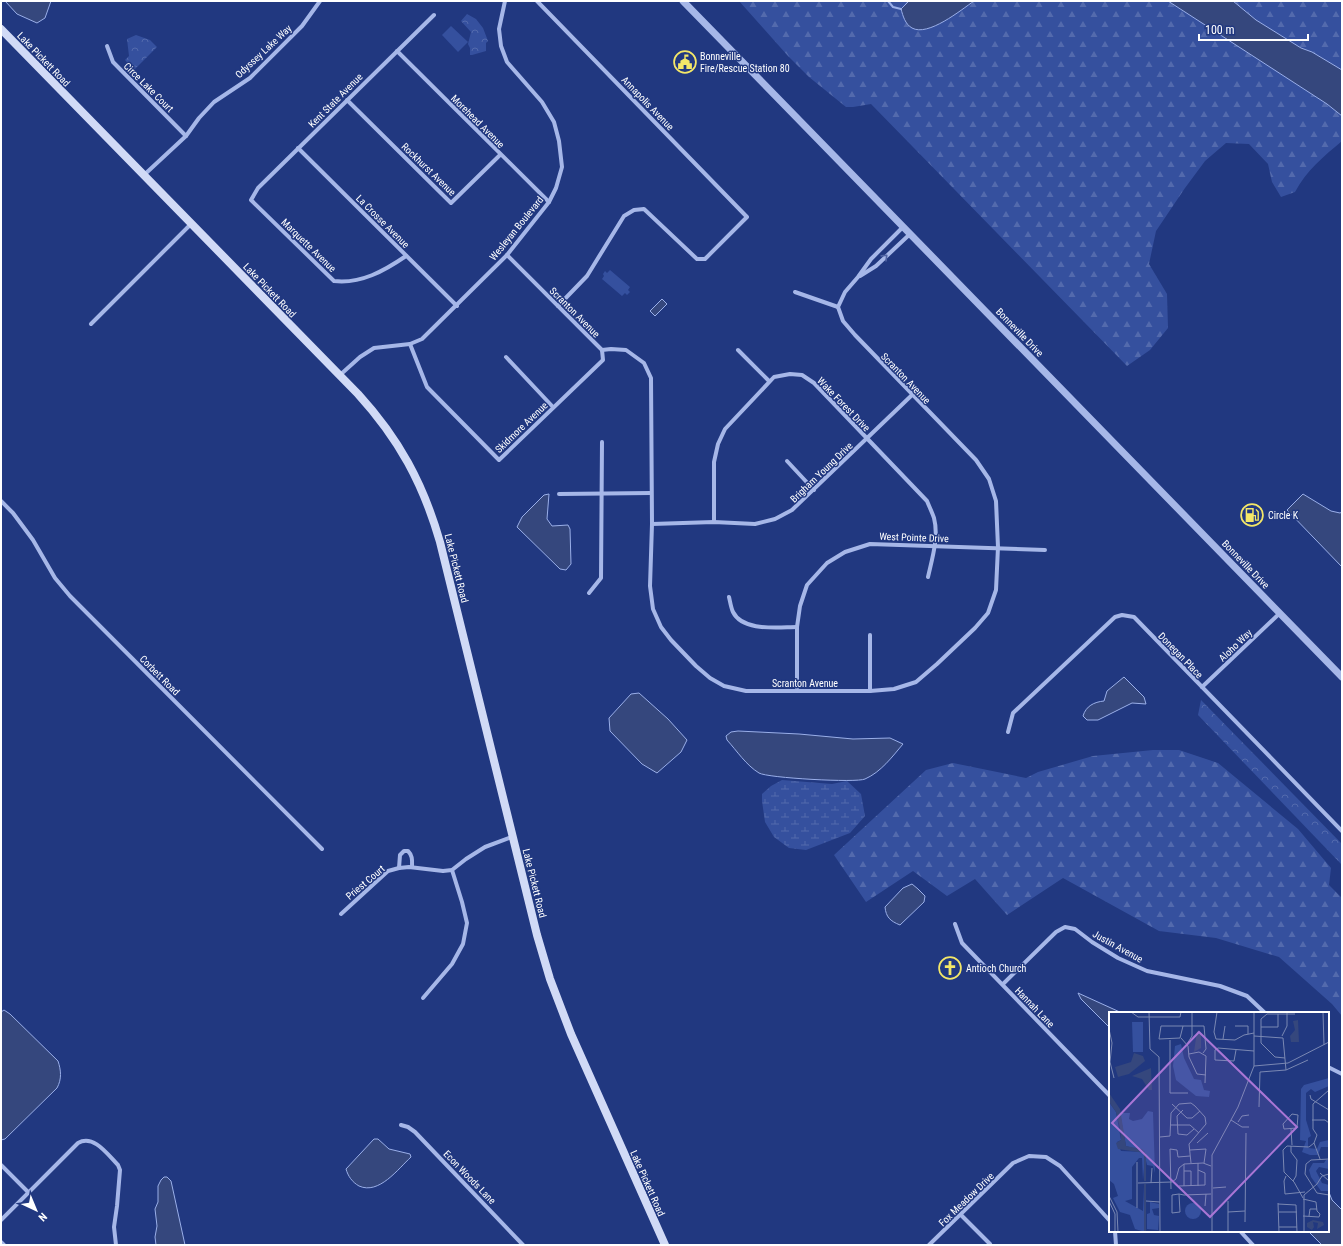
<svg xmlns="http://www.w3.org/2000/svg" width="1343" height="1246" font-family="'Roboto Condensed',sans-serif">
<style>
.forest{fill:url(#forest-firs)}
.wetland{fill:url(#wetland-marsh)}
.park{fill:url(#park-crowns)}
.pitch{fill:#35509e}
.water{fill:#35477d;stroke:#9aafe9}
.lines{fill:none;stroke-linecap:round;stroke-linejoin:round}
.stream{stroke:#9aafe9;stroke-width:2}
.minor{stroke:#a6b7e8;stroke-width:4}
.tertiary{stroke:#a6b7e8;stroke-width:7}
.secondary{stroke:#d1daf6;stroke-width:8}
.oneway{stroke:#5064a4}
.labels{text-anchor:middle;stroke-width:3;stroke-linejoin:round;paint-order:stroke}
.street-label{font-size:10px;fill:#fff;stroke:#213880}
.poi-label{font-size:10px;fill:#fff;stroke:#213880;text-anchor:start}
.inset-river{fill:none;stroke:#35477d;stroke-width:2}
.inset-road{fill:none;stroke:#7a88b3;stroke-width:1}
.view{fill:#a976d5;fill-opacity:0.15;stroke:#a976d5;stroke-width:2}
.inset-edge{fill:none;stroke:#fff;stroke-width:2}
</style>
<defs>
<pattern id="forest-firs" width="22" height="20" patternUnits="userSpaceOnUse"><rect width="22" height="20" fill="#35509e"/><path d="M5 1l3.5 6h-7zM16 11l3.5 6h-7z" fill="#536aad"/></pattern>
<pattern id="wetland-marsh" width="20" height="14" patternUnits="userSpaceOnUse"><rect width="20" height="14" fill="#35509e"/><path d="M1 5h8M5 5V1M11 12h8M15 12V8" fill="none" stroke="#536aad"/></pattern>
<pattern id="park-crowns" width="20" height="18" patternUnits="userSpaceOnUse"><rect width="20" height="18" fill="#35509e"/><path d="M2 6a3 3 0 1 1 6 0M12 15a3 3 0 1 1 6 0" fill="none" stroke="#536aad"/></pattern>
</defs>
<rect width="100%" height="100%" fill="#213880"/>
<g class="forest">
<path d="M739,1H909L901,9L945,21L974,1H1168L1327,104L1342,116V141C1324,156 1306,171 1295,192L1281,197L1272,182L1268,164L1249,144L1226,143L1205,161L1185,188L1156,231L1149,264L1167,294L1168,328L1150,350L1127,366L871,104L853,107H846L809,77L788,56Z"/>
<path d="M1233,1H1342V70L1312,52L1301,48L1256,20Z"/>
<path d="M1153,750H1179L1218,763L1298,829L1331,868L1329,885L1342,898V1016L1332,1004L1279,957L1216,938L1159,931L1063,878L1007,915L975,879L947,896L913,871L866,902L834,855L926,770L953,763L1026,778L1038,772L1093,756Z"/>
</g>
<path class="wetland" d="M782,780L832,784L847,781L861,794L865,816L850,833L806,850L789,848L774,837L765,822L762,801V794L771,786Z"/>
<g class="park">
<path d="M467,14L476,19L483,28L488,41L486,43V51L472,55H470V48L468,44L471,32L461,21Z"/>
<path d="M136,35L150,40L157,47L134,70L125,60L129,56L127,39Z"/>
<path d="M1201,700L1342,844V865L1198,715Z"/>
</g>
<g class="pitch">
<path d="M451,26L468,42L458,52L442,35Z"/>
<path d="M610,270L630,287L628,290L630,292L627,295L625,293L622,296L602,279L604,276L603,274L605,271L607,273Z"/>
</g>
<g class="water">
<path d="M5,1H51L45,18L37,23L17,14Z"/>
<path d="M909,1H974C961,10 928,37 912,28C905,24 903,16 901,9Z"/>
<path d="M1168,1H1233L1256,20L1301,48L1312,52L1342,70V116L1327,104Z"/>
<path d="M662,299L667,304L655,316L650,311Z"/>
<path d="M549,494L547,519L552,526L568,525L570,529L571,564L566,570L560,569L517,527L522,517L544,495Z"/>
<path d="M1303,494L1331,511L1340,513L1342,512V567L1287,510Z"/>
<path d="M1124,677L1144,697L1146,704L1132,703L1098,720H1087L1083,716C1086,706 1094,702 1104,701L1107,691Z"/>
<path d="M639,693L668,719L687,740L681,752L657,773L642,764L610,731L609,718L631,694Z"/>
<path d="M738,731L799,734L853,739L890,738L903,744C892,757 881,772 865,779C857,783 767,778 759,773C746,765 737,751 727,740L726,736L731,732Z"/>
<path d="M912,884L918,889L925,896L924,902L900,925C890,921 886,917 885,907L903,888Z"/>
<path d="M1078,993L1122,1013H1110V1028L1081,999Z"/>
<path d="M4,1010L10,1014L58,1061C61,1070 62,1079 57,1088L5,1139L1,1140V1012Z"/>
<path d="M374,1139H378L389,1149L410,1154L411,1157C398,1169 379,1195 359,1186C352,1182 348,1176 346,1169Z"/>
<path d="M164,1177H167L171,1181L185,1245H156L155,1237L157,1226L155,1209L158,1202V1186L161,1180Z"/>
<path d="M1328,1190L1332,1200L1342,1210V1245H1322L1308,1231H1328Z"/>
</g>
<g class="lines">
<path class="stream" d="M888,1L893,7L901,9"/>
<g class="minor">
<path d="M537,1L747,217L705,259H697L644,209L634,210L624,216L587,276L558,306"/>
<path d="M107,46L113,62L186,136"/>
<path d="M397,51L549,202"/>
<path d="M347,100L451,203L500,155"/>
<path d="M298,148L457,306"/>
<path d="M144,175L186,136L199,118L214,102L250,78L302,26L320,1"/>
<path d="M507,255L602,350"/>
<path d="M406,256C384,271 361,284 334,281L251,200L258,188L434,15"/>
<path d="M860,276L876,266L910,234"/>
<path d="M795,292L838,307"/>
<path d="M91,324L191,224"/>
<path d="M410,344L427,387L499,460L603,360L602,350"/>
<path d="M602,350L611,349L626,350L644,363L651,378L652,524L650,586L653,609L661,627L671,640L696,666L710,678L724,686L746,691H870L894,689L916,682L937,664L975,628L988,613L996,590L998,547L996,501L989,479L976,460L855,335L843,321L838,307L845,292L858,277L871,259L903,227"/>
<path d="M738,350L769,381"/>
<path d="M506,357L553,407"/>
<path d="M340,375L360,357L374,348L410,344L422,339L507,255L549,202L556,188L562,167L559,141L554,122L542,102L507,62L501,46L499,29L505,1"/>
<path d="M787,461L814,490"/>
<path d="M559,494L651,493"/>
<path d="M1,501L13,513L33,540L55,578L70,596L322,849"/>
<path d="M714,522V462L718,444L725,429L774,377L790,374L802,375L814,383L927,501C929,506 932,512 934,518C939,537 932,559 928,577"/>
<path d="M652,524L714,522L755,524L775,519L792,510L912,395"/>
<path d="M589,593L601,578L602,442"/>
<path d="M729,597C730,601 731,608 733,612C743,632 778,627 797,627"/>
<path d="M870,635V691"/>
<path d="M1202,687L1280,613"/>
<path d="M797,691V627L800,606L807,585L827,563L845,552L870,544L1045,550"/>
<path d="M1008,732L1013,713L1115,617L1122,615L1134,617L1342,831"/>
<path d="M399,868L400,855L404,851H408C413,856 412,861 412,867"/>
<path d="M341,914L388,871L399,868L409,867L443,871L452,870L466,859L485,847L512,837"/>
<path d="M955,924L962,943L1110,1096"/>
<path d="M1003,984L1056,932L1065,927L1075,929L1092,942L1118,958L1147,971L1220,986L1247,996L1265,1013"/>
<path d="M423,998L452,964L463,944L467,923L462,902L452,870"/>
<path d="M1328,1067L1342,1074"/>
<path d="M401,1125L408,1127L415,1132L523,1245"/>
<path d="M1,1165L28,1192"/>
<path d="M961,1215L990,1244"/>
<path d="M1,1220L78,1143C94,1134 108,1155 118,1165L120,1170L117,1206L114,1227L116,1245"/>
<path d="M1115,1231L1116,1245"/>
<path d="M1240,1231L1253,1245"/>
<path d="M1,1242L4,1245"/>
<path d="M929,1245L1013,1163L1029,1156L1046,1157L1060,1166L1110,1221"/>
</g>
<path class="tertiary" d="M683,1L1342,677"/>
<path class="secondary" d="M1,29L358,394C399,439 423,483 440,542L537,935L550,979L571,1034L665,1245"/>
</g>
<defs><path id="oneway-chevron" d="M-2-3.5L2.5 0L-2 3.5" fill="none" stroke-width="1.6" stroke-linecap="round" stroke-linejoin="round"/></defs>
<use class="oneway" href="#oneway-chevron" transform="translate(885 257) rotate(-44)"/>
<defs>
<g id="civic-ring" transform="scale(1.15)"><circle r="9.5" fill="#213880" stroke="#f4e768" stroke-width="1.5"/><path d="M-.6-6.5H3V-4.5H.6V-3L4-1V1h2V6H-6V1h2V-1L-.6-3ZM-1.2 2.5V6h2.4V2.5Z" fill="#f4e768"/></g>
<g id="fuel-ring" transform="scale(1.15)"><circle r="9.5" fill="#213880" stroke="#f4e768" stroke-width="1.5"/><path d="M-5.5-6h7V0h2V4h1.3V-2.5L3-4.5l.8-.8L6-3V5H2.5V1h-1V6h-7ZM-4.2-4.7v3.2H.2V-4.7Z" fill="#f4e768"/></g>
<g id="church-ring" transform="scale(1.15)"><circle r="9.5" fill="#213880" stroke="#f4e768" stroke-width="1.5"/><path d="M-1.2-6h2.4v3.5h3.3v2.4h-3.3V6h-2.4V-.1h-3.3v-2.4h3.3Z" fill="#f4e768"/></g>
</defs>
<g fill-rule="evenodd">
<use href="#civic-ring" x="685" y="62"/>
<use href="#fuel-ring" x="1252" y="515"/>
<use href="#church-ring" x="950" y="968"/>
</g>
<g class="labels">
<g class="street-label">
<text transform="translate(263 51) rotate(-43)" y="4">Odyssey Lake Way</text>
<text transform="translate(44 59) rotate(46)" y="4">Lake Pickett Road</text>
<text transform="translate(149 87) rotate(45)" y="4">Circe Lake Court</text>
<text transform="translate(335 100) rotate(-45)" y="4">Kent State Avenue</text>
<text transform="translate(648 103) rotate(46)" y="4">Annapolis Avenue</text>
<text transform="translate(478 121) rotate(45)" y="4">Morehead Avenue</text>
<text transform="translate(429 169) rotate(44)" y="4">Rockhurst Avenue</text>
<text transform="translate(383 221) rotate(45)" y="4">La Crosse Avenue</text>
<text transform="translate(516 228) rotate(-51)" y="4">Wesleyan Boulevard</text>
<text transform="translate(309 245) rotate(44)" y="4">Marquette Avenue</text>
<text transform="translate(270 290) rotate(46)" y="4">Lake Pickett Road</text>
<text transform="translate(575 312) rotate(45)" y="4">Scranton Avenue</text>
<text transform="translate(1020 332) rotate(46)" y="4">Bonneville Drive</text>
<text transform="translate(906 378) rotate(46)" y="4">Scranton Avenue</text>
<text transform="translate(844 404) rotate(46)" y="4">Wake Forest Drive</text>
<text transform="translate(521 427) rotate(-44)" y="4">Skidmore Avenue</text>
<text transform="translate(821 472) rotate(-44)" y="4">Brigham Young Drive</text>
<text transform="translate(914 537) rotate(2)" y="4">West Pointe Drive</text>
<text transform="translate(1246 564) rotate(46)" y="4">Bonneville Drive</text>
<text transform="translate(457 568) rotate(76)" y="4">Lake Pickett Road</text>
<text transform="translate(1235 645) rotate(-44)" y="4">Aloho Way</text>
<text transform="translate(1181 655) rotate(46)" y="4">Donegan Place</text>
<text transform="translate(160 675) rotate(45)" y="4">Corbett Road</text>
<text x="805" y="687">Scranton Avenue</text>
<text transform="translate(365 882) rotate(-40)" y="4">Priest Court</text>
<text transform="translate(535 883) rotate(76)" y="4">Lake Pickett Road</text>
<text transform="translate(1118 946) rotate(29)" y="4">Justin Avenue</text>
<text transform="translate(1035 1007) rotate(46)" y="4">Hannah Lane</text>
<text transform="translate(470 1177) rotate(46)" y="4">Econ Woods Lane</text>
<text transform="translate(648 1183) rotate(66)" y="4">Lake Pickett Road</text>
<text transform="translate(966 1199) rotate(-44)" y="4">Fox Meadow Drive</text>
</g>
<g class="poi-label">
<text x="700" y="60">Bonneville<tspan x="700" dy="12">Fire/Rescue Station 80</tspan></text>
<text x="1268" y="519">Circle K</text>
<text x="966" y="972">Antioch Church</text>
</g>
</g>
<g transform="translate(1109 1012)">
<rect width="220" height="220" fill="#213880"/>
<path d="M220,66V74L206,80L202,77L197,81V108L202,124L199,126V136L208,137L211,130L220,128V135H212L209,143H201L193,140L197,129L191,128L192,77L195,73ZM217,148H220V157L210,155L207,159L213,171L220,173V179H212L202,165L200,158L204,151H215Z" fill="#35509e"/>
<path d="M23,10H34V40H24ZM72,32L75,46L85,67L92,68L95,78L101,79L100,85L87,84L67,68L64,54L66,34ZM0,90L7,100L12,128L8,130L12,139L36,140L17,134L11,101H21L20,107L24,109L33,107L39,99L44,100L46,161L44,154L38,153L36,144L34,168L33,146H30L23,155V187L16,189L34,199L35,174L36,220L26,217L21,203L11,200L4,186L9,184L5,172L0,168ZM41,190L50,192V196L43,197L45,203L50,204L49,218L38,217V202L41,201Z" fill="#35509e"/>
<path d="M76 199a8 8 0 1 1 16 0a8 8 0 1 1-16 0Z" fill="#35509e"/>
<path d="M189,8L190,30H182L181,24L186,18L184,9ZM88,19L92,20V36L85,40ZM25,41L34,44L36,49L20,62L9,65L6,55L22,50ZM42,56L43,78H40L33,67L23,64ZM0,81L11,97L17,134L33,137L36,141L9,137L7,131L12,128L11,116L7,100L0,90ZM204,208L214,210L215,213L208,217L209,211L204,210L205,215L203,218L198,215V211Z" fill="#35477d"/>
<path class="inset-river" d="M36,141V169M36,172V220"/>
<path class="inset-road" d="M22,0L29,5H71L72,0M40,0L41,37L50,45L51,220M108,0L105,20L107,27L126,28L135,23L145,21M214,0L215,33M74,14L71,26L50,27L52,14H95L97,37L94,41M126,14H139V22M152,15H169V2M0,17L3,31L1,50L5,66M145,24L174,26L177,58M173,24L178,14V0M72,26L79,34L80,45L88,62L97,63M114,27L116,14M61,28V81H79M78,32L83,24V0M127,38L125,49L106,48V38L109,36L145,39M80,42L90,40L97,44L96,71M176,46L166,45L152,31V7L158,2H186M145,54V0M201,83L202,87L220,98M63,92L78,106H83L91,99M150,95L151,60L177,58L199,48M74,98L68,104L69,122L78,123L85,117M183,102L189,103L188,116L175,117L174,112ZM122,108L133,115H140M203,108H216L220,111M129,110L133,104L140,103M62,113H81L90,121M182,117L183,133M208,123L204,117V92L220,78M208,123L205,131L211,147M51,125L61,124L62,101L70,92L82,91L86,94L96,105L97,112L80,132L82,151M88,131L99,121M182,134V140L188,148L187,164L184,169M81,138L97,137L95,151M220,147L202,148L197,152L196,162L208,181L220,183M28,150V196M89,151V174M75,152V174M75,159H82V174M211,161L220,169M177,164L175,169L176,182L196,180M29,171L63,170L67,167L70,156L75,152L94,151L102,154M42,171L43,156M70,174L96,173V161L89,158M104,176L117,175M62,177L61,137L68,138L69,145L81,144M70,182L71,200L63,201V183L70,182L75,183L102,182M0,184L8,200L9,220M194,186L185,170L175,160L174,138L178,134L200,135L205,131M194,187L207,190L208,199L211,202L210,205L194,204M0,189L6,202V220M37,189L51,190M119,189V220M169,191L170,220M169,192L187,193L188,220M96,194L97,182M119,200L136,199M170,200H188M200,204L201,197H208M136,210L137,121M170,215H188M103,220V143L129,95L145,54L179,51L220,30M195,220V183L208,172L213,164L220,162"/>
<path class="view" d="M90,20L188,115L101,205L3,111Z"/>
<rect width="220" height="220" class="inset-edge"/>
</g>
<rect width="1343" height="1246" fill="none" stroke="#ffffff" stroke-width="4"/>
<g transform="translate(36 1210) rotate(136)" stroke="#213880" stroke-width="3" paint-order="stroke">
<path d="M0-3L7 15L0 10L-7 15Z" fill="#ffffff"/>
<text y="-6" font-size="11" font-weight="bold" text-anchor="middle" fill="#ffffff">N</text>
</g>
<path d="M1199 34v6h109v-6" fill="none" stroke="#ffffff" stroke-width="2"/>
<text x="1205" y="34" font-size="12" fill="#ffffff" stroke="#213880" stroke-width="3" paint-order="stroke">100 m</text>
</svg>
